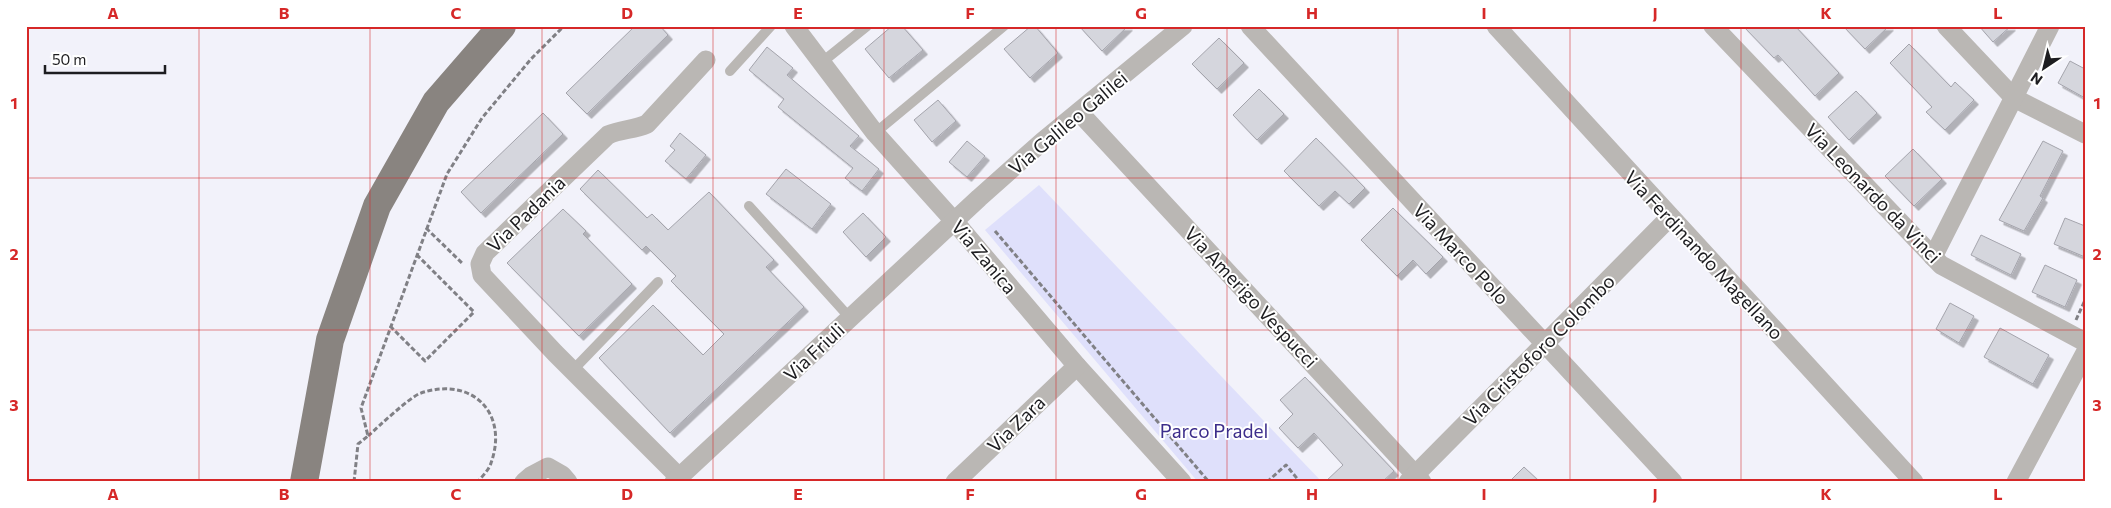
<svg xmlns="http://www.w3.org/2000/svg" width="2111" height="508" font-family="Commissioner,sans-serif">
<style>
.green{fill:#dfe0fb}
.building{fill:#d5d6dd;stroke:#a4a4ac;filter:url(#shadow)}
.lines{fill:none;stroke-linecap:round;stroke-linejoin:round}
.path{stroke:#808085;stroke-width:3;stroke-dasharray:5 2.5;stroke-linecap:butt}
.lane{stroke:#bab7b4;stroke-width:10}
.street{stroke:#bab7b4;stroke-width:19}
.primary{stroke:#898480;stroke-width:28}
.grid{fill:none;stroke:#d62828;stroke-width:1;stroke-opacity:0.55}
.labels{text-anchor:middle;stroke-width:4;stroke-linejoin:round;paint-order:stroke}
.street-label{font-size:19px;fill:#1d1d20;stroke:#fff}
.park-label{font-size:19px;fill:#3c2d8b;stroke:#fff}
.neatline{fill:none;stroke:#d62828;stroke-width:2}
.grid-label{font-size:16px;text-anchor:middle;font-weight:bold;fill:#d62828}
</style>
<defs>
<filter id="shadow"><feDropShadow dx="4.5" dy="4.5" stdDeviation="0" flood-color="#0004"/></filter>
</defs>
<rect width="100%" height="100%" fill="#f2f2fa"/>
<path class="green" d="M1039,185L1322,482H1198L985,230Z"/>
<g class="building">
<path d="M635,26H660L668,35L587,114L566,93Z"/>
<path d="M892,26H902L923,50L889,78L865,49Z"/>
<path d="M1031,26H1035L1058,53L1030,78L1004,49Z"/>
<path d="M1079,26H1128L1102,51Z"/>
<path d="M1743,26H1795L1839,73L1815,96L1778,55L1774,58Z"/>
<path d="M1843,26H1889L1865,49Z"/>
<path d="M1979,26H2011L1993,42Z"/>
<path d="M1219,38L1244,63L1217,89L1192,64Z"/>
<path d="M1909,44L1951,87L1955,82L1974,100L1945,130L1926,112L1932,107L1890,63Z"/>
<path d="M767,47L793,68L787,75L859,136L850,146L879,169L862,191L845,178L853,168L778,107L784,99L749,70Z"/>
<path d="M2070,61L2085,69V98L2058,83Z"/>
<path d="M1259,89L1284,114L1257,140L1233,115Z"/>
<path d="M1856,91L1877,113L1849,140L1828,117Z"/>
<path d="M938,100L956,121L932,142L914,120Z"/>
<path d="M543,113L563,134L481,213L461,192Z"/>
<path d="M680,133L706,155L686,179L665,161L675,150L670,146Z"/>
<path d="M1316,138L1365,188L1349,204L1335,191L1319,206L1284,171Z"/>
<path d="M967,141L985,156L967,177L949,162Z"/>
<path d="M2043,141L2063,151L2040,196L2043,198L2024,231L1999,220Z"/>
<path d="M1913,149L1942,179L1914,206L1885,176Z"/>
<path d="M786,169L831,204L812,229L766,194Z"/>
<path d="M598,170L647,218L652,214L668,230L709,192L774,260L766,267L804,307L670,433L599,358L653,305L703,355L724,334L671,281L676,276L646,246L642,250L580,189Z"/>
<path d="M1393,208L1443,257L1426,274L1413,260L1397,276L1361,240Z"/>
<path d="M563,209L586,231L583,234L632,284L579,336L507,263Z"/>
<path d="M863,213L886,237L866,257L843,232Z"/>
<path d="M2065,218L2085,226V257L2054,244Z"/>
<path d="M1981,235L2021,254L2011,275L1971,255Z"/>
<path d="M2045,265L2077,280L2065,307L2032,292Z"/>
<path d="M1950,303L1974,316L1959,343L1936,329Z"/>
<path d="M2000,328L2049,355L2033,384L1984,357Z"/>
<path d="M1305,377L1394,471L1382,482H1325L1343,465L1314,433L1298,448L1279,428L1293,414L1280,400Z"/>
<path d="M1524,467L1540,482H1509Z"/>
</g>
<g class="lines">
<g class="path">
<path d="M426,228L463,264"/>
<path d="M995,231L1209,482"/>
<path d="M2076,320L2085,300"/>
<path d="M390,326L425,361L474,312L417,255"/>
<path d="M368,436C378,427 411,396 421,393C472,376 509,413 491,463C489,470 482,476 478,482"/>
<path d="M354,482L358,444L368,436L361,408L447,174L482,118L531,59L564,26"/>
<path d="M1267,482L1286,465L1300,482"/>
</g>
<g class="lane">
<path d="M821,63L867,26"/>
<path d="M730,71L771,26"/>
<path d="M875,133L1004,26"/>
<path d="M749,206L850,318"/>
<path d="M573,370L658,282"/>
</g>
<g class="street">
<path d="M794,26L875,133L954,221L1077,366L1182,482"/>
<path d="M1250,26L1673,482"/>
<path d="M1496,26L1914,482"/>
<path d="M1713,26L1941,265L2085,342"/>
<path d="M1946,26L2014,98L2085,134"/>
<path d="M1079,112L1422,482"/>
<path d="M1933,257L2050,26"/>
<path d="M679,477L555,353L482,275L480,264L485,253L608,135C621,129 634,130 647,124L706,60"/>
<path d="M524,482L531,476L548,467L562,475L568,482"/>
<path d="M674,482L979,198L1043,141L1183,26"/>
<path d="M955,482L1077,366"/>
<path d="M1408,482L1670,217"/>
<path d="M2016,482L2085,353"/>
</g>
<path class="primary" d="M304,482L330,340L377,206L436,102L502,26"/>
</g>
<path class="grid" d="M199,26V482M370,26V482M542,26V482M713,26V482M884,26V482M1056,26V482M1227,26V482M1398,26V482M1570,26V482M1741,26V482M1912,26V482M26,178H2085M26,330H2085"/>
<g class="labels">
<g class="street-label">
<text transform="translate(1068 123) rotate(-40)" y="7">Via Galileo Galilei</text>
<text transform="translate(1873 193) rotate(46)" y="7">Via Leonardo da Vinci</text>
<text transform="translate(526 214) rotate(-44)" y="7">Via Padania</text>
<text transform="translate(1461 254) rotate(47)" y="7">Via Marco Polo</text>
<text transform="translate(1704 255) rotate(47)" y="7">Via Ferdinando Magellano</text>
<text transform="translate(984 257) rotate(50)" y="7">Via Zanica</text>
<text transform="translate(1251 297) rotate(47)" y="7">Via Amerigo Vespucci</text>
<text transform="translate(1539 350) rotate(-45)" y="7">Via Cristoforo Colombo</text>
<text transform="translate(814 352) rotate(-43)" y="7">Via Friuli</text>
<text transform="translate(1016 424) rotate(-44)" y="7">Via Zara</text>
</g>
<g class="park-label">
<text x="1214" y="438">Parco Pradel</text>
</g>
</g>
<rect width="2111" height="508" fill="none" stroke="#ffffff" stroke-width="55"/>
<g transform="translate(2044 68) rotate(215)" stroke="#ffffff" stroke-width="4" paint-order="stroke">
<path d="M0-4L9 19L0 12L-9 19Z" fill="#1d1d20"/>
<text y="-8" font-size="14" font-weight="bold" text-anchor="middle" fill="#1d1d20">N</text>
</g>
<path d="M45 65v8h120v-8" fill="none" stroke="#1d1d20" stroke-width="2.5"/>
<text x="52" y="65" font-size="15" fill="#1d1d20" stroke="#ffffff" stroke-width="4" paint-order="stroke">50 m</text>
<rect x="28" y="28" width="2056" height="452" class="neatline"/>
<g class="grid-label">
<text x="113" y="19">A</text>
<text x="284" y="19">B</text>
<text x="456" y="19">C</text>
<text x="627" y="19">D</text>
<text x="798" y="19">E</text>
<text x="970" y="19">F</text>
<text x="1141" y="19">G</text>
<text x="1312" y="19">H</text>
<text x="1484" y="19">I</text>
<text x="1655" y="19">J</text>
<text x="1826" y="19">K</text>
<text x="1998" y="19">L</text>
<text x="14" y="109">1</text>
<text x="2097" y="109">1</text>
<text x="14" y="260">2</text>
<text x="2097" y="260">2</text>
<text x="14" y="411">3</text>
<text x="2097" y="411">3</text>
<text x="113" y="500">A</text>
<text x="284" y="500">B</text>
<text x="456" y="500">C</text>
<text x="627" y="500">D</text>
<text x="798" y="500">E</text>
<text x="970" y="500">F</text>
<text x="1141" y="500">G</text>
<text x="1312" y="500">H</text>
<text x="1484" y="500">I</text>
<text x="1655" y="500">J</text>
<text x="1826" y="500">K</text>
<text x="1998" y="500">L</text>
</g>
</svg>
